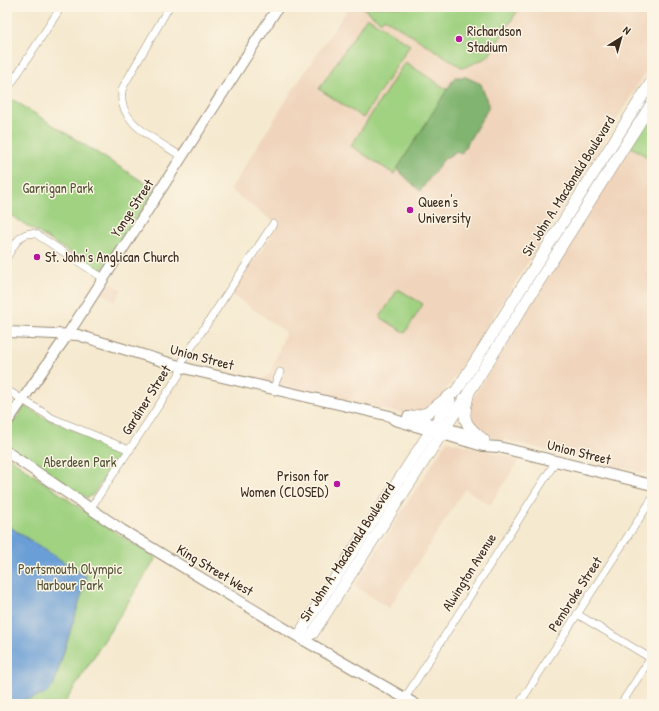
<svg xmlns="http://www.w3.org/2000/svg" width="659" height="711" font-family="'Patrick Hand',sans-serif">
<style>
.built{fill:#f0d5bc}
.green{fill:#a0d282;stroke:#6e7e50}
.forest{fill:#80b470;stroke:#5e6f47}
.water{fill:#6a9ed6;stroke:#52647a}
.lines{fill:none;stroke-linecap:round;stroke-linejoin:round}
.street-casing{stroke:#988a76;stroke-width:8}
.secondary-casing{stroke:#988a76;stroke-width:12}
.primary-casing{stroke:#988a76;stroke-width:12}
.street{stroke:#fff;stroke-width:7}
.secondary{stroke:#fff;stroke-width:10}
.primary{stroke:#fff;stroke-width:11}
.poi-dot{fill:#b5179e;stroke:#fcf5e5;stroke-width:1.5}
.labels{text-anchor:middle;stroke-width:3;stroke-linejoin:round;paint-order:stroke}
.poi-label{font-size:14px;fill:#3b2a1e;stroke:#fcf5e5;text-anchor:start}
.street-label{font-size:14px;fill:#3b2a1e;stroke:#fcf5e5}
.park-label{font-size:14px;fill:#545437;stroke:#fcf5e5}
</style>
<rect width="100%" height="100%" fill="#fcf5e5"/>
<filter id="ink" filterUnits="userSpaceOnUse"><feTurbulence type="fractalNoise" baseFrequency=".025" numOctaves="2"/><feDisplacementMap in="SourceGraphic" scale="8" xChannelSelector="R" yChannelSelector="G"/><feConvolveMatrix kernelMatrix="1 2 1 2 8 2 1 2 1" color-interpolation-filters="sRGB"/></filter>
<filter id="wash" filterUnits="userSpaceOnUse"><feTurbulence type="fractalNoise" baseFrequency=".012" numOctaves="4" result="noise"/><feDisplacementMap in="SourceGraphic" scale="16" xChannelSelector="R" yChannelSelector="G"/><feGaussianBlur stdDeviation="0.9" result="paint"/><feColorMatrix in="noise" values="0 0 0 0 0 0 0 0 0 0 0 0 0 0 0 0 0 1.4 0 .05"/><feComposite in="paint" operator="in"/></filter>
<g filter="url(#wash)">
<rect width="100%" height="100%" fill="#f5e9cf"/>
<g class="built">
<path d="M349,7H652V62L567,201L443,395L420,414L394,412L261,380L270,374L286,332L231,294L279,225L230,190L296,85Z"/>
<path d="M630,146L652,160V475L482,435L476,433L467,412L472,399Z"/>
<path d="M110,282L122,290L115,302L102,293Z"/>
<path d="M447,441L520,459L490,505L465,489L389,608L354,586Z"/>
</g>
<g class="green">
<path d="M363,7H520L488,57L463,68L384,18L381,22L363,8Z"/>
<path d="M367,17L410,45L363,118L319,89Z"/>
<path d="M405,62L448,90L394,174L351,146Z"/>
<path d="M7,96L156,190L102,270H98L7,213Z"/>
<path d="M652,111V160L630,146Z"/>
<path d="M398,289L423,304L405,333L380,317Z"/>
<path d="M25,406L45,418L117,449L120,454L93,495L87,498L61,482L7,446V431Z"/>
<path d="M7,456L101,523L156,558L64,704H7Z"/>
</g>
<path class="forest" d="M455,77H466L481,84L489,107L461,154L457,151L444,159L420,191L397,169Z"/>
<path class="water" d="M10,527L87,577L54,684C43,701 41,692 30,700L26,698L23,704H7V531Z"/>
</g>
<g filter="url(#ink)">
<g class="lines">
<g class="street-casing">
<g id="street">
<path d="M169,7L123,87C113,121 158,141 181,156"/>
<path d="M7,90L61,7"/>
<path d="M7,257C15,245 20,230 36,234L103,278"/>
<path d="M273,389L280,372"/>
<path d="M7,390L52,418L130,450"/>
<path d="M90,509L179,375L183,360L273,224"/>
<path d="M577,614L652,659"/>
<path d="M405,698L556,461"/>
<path d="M519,704L652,499"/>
<path d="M621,704L652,656"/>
</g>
</g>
<g class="secondary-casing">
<g id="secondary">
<path d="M7,332L78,335L192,370L390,416L395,420L483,446L499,447L652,485"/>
<path d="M408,417L473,436"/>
<path d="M7,422L68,334L278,7"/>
<path d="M7,452L122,530L302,639L415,704"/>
</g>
</g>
<g class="primary-casing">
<g id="primary">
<path d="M410,417L427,413L457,390L652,81"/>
<path d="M484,440C462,423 462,419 469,392L652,103"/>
<path d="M302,639L313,633L464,399"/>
<path d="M302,639L303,628L450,401"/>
</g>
</g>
<use href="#street" class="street"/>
<use href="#secondary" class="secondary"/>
<use href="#primary" class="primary"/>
</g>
</g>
<g class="poi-dot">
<circle cx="459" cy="39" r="4"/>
<circle cx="410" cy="210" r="4"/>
<circle cx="37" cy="257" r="4"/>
<circle cx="337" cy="484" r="4"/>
</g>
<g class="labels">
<g class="poi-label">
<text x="467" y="36">Richardson<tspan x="467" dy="16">Stadium</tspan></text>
<text x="418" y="207">Queen's<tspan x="418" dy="16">University</tspan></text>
<text x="45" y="262">St. John's Anglican Church</text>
<text x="329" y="481" text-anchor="end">Prison for<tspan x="329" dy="16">Women (CLOSED)</tspan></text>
</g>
<g class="street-label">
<text transform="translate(568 186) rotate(-58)" y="5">Sir John A. Macdonald Boulevard</text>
<text transform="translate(132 208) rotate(-57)" y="5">Yonge Street</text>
<text transform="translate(202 357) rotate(15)" y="5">Union Street</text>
<text transform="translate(146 400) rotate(-58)" y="5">Gardiner Street</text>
<text transform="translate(579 452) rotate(14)" y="5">Union Street</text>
<text transform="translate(347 552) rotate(-57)" y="5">Sir John A. Macdonald Boulevard</text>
<text transform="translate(215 570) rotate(31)" y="5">King Street West</text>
<text transform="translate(469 572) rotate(-58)" y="5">Alwington Avenue</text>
<text transform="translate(575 594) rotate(-57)" y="5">Pembroke Street</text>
</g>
<g class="park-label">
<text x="58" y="193">Garrigan Park</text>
<text x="80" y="467">Aberdeen Park</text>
<text x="70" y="574">Portsmouth Olympic<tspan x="70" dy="16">Harbour Park</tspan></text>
</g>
</g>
<rect width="659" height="711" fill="none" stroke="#fcf5e5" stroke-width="24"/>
<g transform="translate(621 38) rotate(37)" stroke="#fcf5e5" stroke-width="3" paint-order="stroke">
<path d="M0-3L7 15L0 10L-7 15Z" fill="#3b2a1e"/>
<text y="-6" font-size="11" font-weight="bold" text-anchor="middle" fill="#3b2a1e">N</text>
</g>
</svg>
